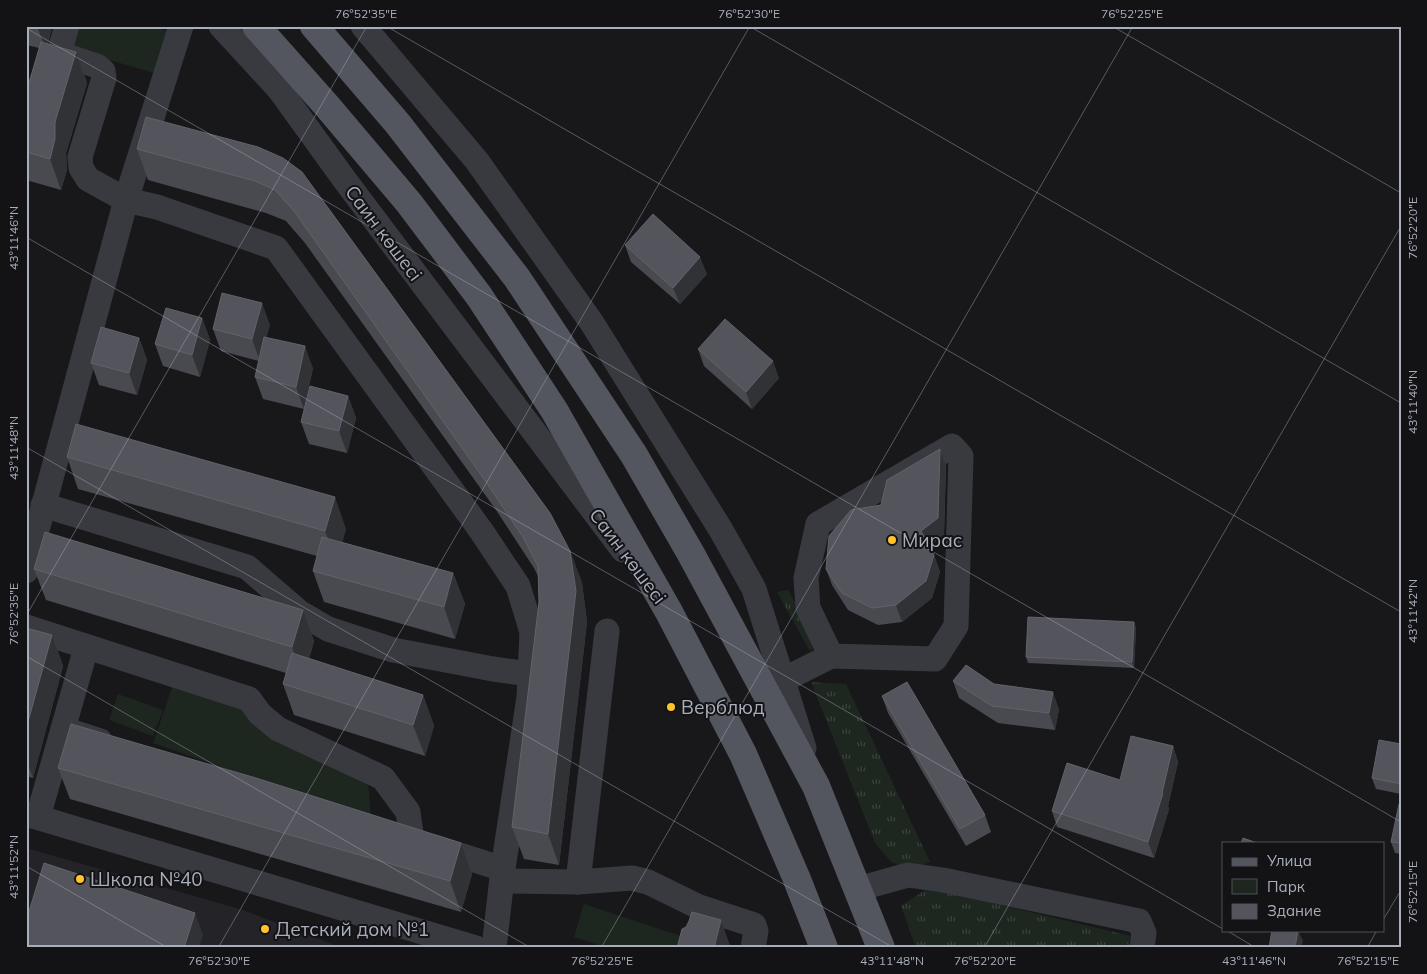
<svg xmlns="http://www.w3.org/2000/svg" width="1427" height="974" font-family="Mulish,sans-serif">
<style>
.built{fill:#242428}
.grass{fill:url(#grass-tufts)}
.park{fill:#1d261f}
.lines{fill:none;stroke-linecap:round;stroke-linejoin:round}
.minor{stroke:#393940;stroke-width:25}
.major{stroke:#54565f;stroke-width:28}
.wall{fill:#494a50}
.shaded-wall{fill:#313236}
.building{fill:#54555c;stroke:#61636a}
.ticks{fill:none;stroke:#a9aebb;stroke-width:1;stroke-opacity:0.45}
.poi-dot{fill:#ffc32c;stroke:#131316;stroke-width:2}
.labels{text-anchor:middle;stroke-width:4;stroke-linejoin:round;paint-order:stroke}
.street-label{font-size:19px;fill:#a9aebb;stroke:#131316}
.poi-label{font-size:19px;fill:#a9aebb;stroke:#131316;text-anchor:start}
.neatline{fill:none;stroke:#a9aebb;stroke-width:2}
.ticks-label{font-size:12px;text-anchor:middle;fill:#a9aebb}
</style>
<defs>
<pattern id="grass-tufts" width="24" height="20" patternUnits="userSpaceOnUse" patternTransform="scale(1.25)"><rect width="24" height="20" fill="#1d261f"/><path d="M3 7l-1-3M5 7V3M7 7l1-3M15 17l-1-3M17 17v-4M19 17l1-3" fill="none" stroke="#3b433e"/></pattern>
</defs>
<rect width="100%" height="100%" fill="#18181b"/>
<path class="built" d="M26,848L243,910L343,948H26Z"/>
<g class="grass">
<path d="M788,590L818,644L810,651L777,592Z"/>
<path d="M811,682L846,684L930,862L909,869L891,862L875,843Z"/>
<path d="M928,888L1131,936L1128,948H916L901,906Z"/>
</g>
<g class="park">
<path d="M79,26H151L167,31L154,73L72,49Z"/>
<path d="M174,682L245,707L368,779L371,820L153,743Z"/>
<path d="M118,694L163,710L153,736L109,720Z"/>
<path d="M584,904L681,936L677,948H608L574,937Z"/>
</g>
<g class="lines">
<g class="minor">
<path d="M67,26L60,50L61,54L97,66L103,71L104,78L80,157L81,168L88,179L126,200L157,207L276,248L482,532L518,586L532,632L529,697L503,869L494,948"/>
<path d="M221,26L279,89L344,179L623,550"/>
<path d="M363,26L477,161L592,323L721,530L754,589L804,748"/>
<path d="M43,505L247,567L299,612L328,629L393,650L493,669L530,674"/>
<path d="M26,571L126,200L181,26"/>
<path d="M26,627L249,699L260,714L278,729L383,778L408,812L412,840"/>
<path d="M783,680L831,656L935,659L956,626L961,456L952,446L818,524L806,578L808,608L831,656"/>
<path d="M63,729L100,741"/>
<path d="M26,814L476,948"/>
<path d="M38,817L86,648"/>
<path d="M434,847L503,869"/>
<path d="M502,881L578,882L632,878L648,882L699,907L754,925L756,931L753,948"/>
<path d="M578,882L607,631"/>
<path d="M858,889L908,875L943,880L1139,921L1144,933L1142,948"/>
</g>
<g class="major">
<path d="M256,26L327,106L409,203L479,296L554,410L669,612L743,754L796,877L824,948"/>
<path d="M314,26L398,124L517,278L634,455L691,554L816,786L881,948"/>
</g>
</g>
<g class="wall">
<path d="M26,26H52L48,44L76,52L87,83L66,153L67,170L61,190L26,180V93L39,48L26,45Z"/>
<path d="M258,147L570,551L582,583L587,622L559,865L524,859L512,827L539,602L538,576L534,568L496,510L305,243L286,221L266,213L148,180L137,149Z"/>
<path d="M625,245L707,274L680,304L631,262Z"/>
<path d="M202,318L210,340L200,377L163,366L155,344Z"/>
<path d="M270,325L266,337L313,368L304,409L263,399L255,377L259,361L221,351L213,329Z"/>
<path d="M139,338L147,360L137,395L99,385L91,363Z"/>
<path d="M698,349L779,378L752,409L704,366Z"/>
<path d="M348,396L356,418L347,453L309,444L301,422Z"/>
<path d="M940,449L946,466L944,534L929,547L934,555L940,572L932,598L902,622L878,625L848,610L832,585L826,569L881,505Z"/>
<path d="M67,457L346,529L342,542L453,573L465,604L455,639L324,602L313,571L317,556L78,489Z"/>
<path d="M34,569L303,610L314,641L309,659L423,695L434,726L425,756L294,715L283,684L286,673L46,600Z"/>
<path d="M1134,622L1136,628L1134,668L1028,663L1026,657Z"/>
<path d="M26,628L52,635L63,666L33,778L26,776Z"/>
<path d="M953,681L1059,709L1055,730L998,723L959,698Z"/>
<path d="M882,696L985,815L991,832L966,846L888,713Z"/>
<path d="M1401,744V794L1376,789L1372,778Z"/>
<path d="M1173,746L1178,762L1168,806L1169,809L1154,858L1057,827L1052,811L1120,780Z"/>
<path d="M58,768L461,843L472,874L461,912L70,799Z"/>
<path d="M1401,804V854L1395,853L1391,842Z"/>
</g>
<g class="shaded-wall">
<path d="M37,26H52L46,50Z"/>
<path d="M76,52L87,83L66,153L67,170L61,190L50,159L55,122Z"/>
<path d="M700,257L707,274L680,304L673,288Z"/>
<path d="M262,303L270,325L260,361L252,339Z"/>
<path d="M202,318L210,340L200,377L192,355Z"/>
<path d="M139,338L147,360L137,395L129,373Z"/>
<path d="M305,346L313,368L304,409L296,387Z"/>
<path d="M773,361L779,378L752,409L746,392Z"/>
<path d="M348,396L356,418L347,453L339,431Z"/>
<path d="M940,449L946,466L944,534L927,548L921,531Z"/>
<path d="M335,497L346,529L337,562L325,531Z"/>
<path d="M570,551L582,583L587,622L559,865L548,834Z"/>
<path d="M934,555L940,572L932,598L902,622L896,605Z"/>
<path d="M453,573L465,604L455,639L444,607Z"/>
<path d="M303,610L314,641L303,678L292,647Z"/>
<path d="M1134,622L1136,628L1134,668L1132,662Z"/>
<path d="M52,635L63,666L33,778L26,760V729Z"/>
<path d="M1053,692L1059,709L1055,730L1049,713Z"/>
<path d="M423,695L434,726L425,756L413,725Z"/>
<path d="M1173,746L1178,762L1168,806L1169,809L1154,858L1148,842L1162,793Z"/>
<path d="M461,843L472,874L461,912L450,881Z"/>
<path d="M195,913L203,935L199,948H184Z"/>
<path d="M721,920L731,948H714Z"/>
<path d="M1298,930L1303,941L1301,948H1295Z"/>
</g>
<g class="building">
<path d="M41,42L76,52L55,122V139L50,159L26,152V93Z"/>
<path d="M146,117L258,147L283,158L302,172L550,513L570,551L576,591L548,834L512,827L539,602L538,566L523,537L484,479L294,211L275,190L255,181L137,149Z"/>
<path d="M653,214L700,257L673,288L625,245Z"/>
<path d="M222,293L262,303L252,339L213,329Z"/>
<path d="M166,308L202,318L192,355L155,344Z"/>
<path d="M725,319L773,361L746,392L698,349Z"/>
<path d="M101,327L139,338L129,373L91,363Z"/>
<path d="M264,337L305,346L296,387L255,377Z"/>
<path d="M310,386L348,396L339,431L301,422Z"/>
<path d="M76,424L335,497L325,531L67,457Z"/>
<path d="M940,449L938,518L921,531L934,555L926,581L896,605L872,608L842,593L826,569L829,536L851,510L881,505L887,480Z"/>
<path d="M45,532L303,610L292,647L34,569Z"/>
<path d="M322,537L453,573L444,607L313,571Z"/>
<path d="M1028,617L1134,622L1132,662L1026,657Z"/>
<path d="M26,628L52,635L26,729Z"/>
<path d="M292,653L423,695L413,725L283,684Z"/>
<path d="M966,665L994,684L1053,692L1049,713L992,706L953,681Z"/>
<path d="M907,682L985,815L960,829L882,696Z"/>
<path d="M71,724L256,778L461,843L450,881L58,768Z"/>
<path d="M1131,736L1173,746L1162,793H1163L1148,842L1052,811L1067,763L1120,780Z"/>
<path d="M1379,740L1401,744V784L1372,778Z"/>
<path d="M1399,804H1401V843L1391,842Z"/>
<path d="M1243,838L1257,843H1241Z"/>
<path d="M44,863L195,913L184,948H26V921Z"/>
<path d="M692,912L721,920L714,948H677L682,929L686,927L689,921Z"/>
<path d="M1272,930H1298L1295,948H1269Z"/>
</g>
<path class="ticks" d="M386,26L1401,612M749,26L1401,403M1112,26L1401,193M26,28L1401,822M26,237L1223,929M26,447L894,948M26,616L367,26M26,656L531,948M26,866L168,948M1383,920L1401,890M1226,930L1256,948M218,948L750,26M601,948L1133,26M984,948L1401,226M1367,948L1377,930"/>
<g class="poi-dot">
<circle cx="892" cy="540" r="5"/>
<circle cx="671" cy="707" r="5"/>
<circle cx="80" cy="879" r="5"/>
<circle cx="265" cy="929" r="5"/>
</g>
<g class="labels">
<g class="street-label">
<text transform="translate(384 233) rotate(53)" y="7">Саин көшесі</text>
<text transform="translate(628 556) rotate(53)" y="7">Саин көшесі</text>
</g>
<g class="poi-label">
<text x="902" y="547">Мирас</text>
<text x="681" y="714">Верблюд</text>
<text x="90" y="886">Школа №40</text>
<text x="275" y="936">Детский дом №1</text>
</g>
</g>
<rect width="1427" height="974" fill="none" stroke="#131316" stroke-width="55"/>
<rect x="1222" y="842" width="162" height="90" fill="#131316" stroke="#4f5158"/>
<rect x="1232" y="858" width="25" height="8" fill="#54565f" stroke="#4f5158"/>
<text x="1267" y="866" font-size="15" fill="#a9aebb">Улица</text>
<rect x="1232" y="879" width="25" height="15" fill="#1d261f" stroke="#4f5158"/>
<text x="1267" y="892" font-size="15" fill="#a9aebb">Парк</text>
<rect x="1232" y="904" width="25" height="15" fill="#54555c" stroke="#4f5158"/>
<text x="1267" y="916" font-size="15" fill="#a9aebb">Здание</text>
<rect x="28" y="28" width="1372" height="918" class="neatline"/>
<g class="ticks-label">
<text x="366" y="18">76°52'35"E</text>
<text x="749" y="18">76°52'30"E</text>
<text x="1132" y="18">76°52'25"E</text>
<text transform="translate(1413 228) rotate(-90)" y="4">76°52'20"E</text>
<text transform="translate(14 238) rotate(-90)" y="4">43°11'46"N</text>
<text transform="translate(1413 402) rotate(-90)" y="4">43°11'40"N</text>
<text transform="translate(14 448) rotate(-90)" y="4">43°11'48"N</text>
<text transform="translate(1413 611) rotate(-90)" y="4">43°11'42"N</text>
<text transform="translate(14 614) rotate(-90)" y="4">76°52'35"E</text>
<text transform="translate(14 867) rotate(-90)" y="4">43°11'52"N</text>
<text transform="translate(1413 892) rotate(-90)" y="4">76°52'15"E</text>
<text x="219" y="965">76°52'30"E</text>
<text x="602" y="965">76°52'25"E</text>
<text x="892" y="965">43°11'48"N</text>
<text x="985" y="965">76°52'20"E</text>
<text x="1254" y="965">43°11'46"N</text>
<text x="1368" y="965">76°52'15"E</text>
</g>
</svg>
